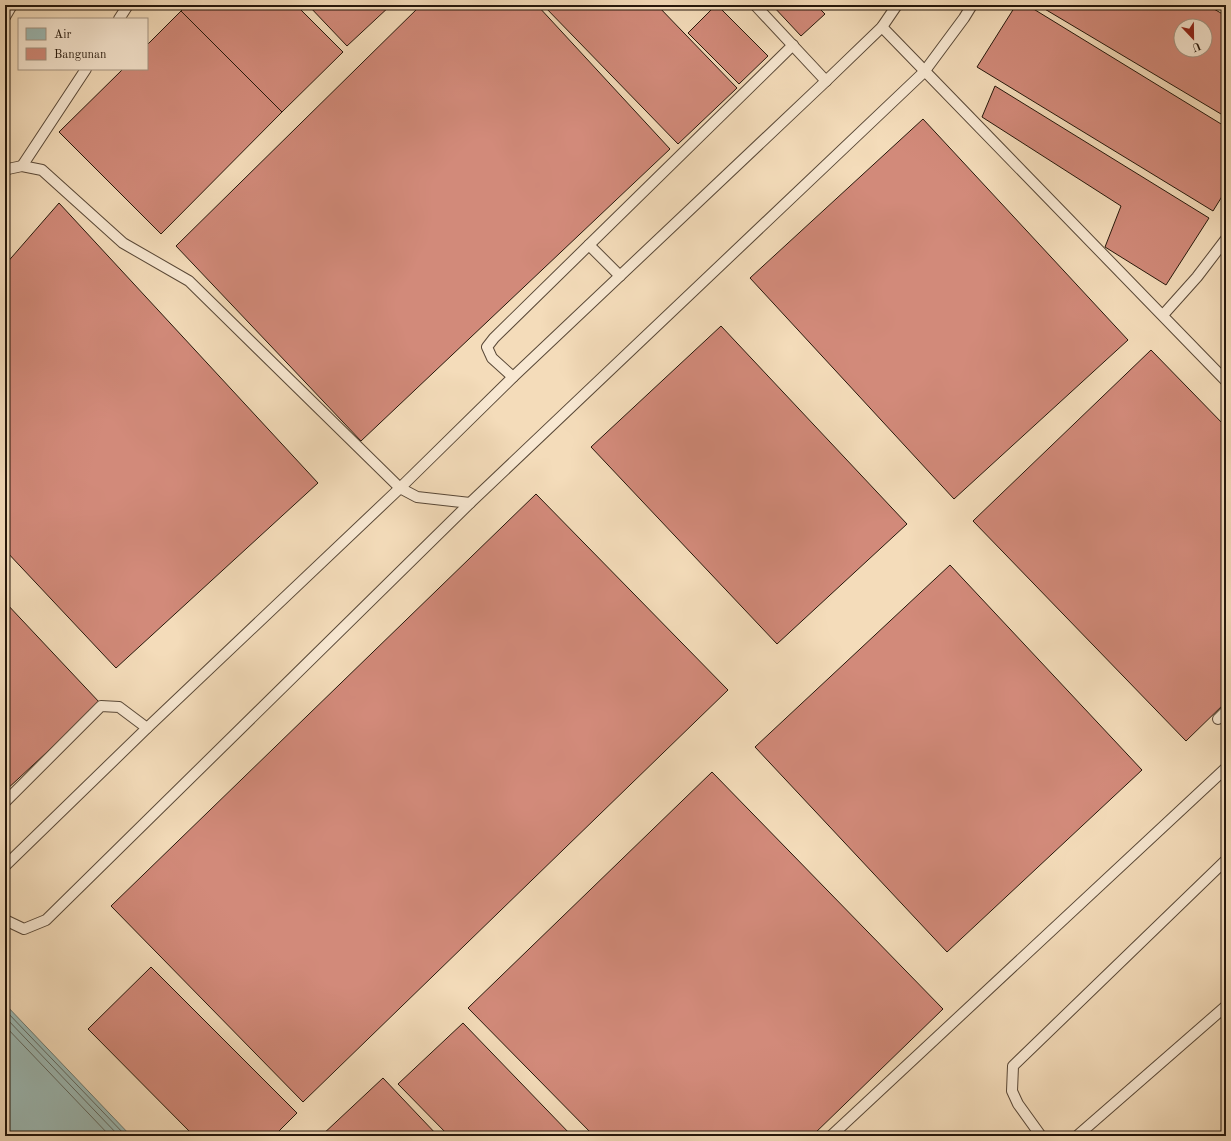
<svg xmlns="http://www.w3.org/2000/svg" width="1231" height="1141" font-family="'Old Standard TT',serif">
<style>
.water{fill:#9cbab5;stroke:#6c7971}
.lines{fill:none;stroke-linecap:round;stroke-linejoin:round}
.shore{stroke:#606860;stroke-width:1}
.building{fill:#d28a7a;stroke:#25170b;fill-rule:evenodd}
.service-casing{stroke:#594837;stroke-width:12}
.service{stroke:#f8e8d2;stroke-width:10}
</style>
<rect width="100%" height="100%" fill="#f4dcba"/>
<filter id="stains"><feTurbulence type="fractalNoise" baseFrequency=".005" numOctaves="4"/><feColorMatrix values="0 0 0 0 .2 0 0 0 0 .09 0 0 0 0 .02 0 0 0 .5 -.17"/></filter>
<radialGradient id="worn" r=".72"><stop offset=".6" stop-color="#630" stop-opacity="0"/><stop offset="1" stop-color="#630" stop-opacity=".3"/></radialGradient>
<path class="water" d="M5,1004L131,1136H5Z"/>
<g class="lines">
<g class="shore">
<path d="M5,1010L126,1136"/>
<path d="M5,1017L119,1136"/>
<path d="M5,1026L110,1136"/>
</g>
</g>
<g class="building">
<path d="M187,5H296L343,52L282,112L181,11Z"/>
<path d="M308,5H391L347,46Z"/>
<path d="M421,5H537L670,149L361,441L176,246Z"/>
<path d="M543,5H657L737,88L678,144Z"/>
<path d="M716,5H717L768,56L739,84L688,33Z"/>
<path d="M772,5H816L825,14L801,36Z"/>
<path d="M1016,5H1027L1226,127V190L1213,211L977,67Z"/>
<path d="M1038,5H1207L1226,16V117ZM1181,26H1205V50H1181Z"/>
<path d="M181,11L282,112L161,234L59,132L123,69H147V45Z"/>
<path d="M995,86L1209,218L1166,285L1105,247L1121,206L982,117Z"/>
<path d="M923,119L1128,340L954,499L750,278Z"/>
<path d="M59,203L318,483L116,668L5,550V265Z"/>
<path d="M721,326L907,524L777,644L591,447Z"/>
<path d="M1151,350L1226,427V702L1186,741L973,521Z"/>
<path d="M536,494L728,690L303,1102L111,906Z"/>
<path d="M950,565L1142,770L947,952L755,747Z"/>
<path d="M5,602L100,703L5,791Z"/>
<path d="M712,772L943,1009L812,1136H594L468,1008Z"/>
<path d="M151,967L297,1113L274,1136H194L88,1029Z"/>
<path d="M463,1023L572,1136H449L398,1084Z"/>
<path d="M383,1078L438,1136H321Z"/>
</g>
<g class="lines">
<g class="service-casing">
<g id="service">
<path d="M755,5L826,81"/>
<path d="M5,17L12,5"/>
<path d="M119,19L128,5"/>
<path d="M882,27L1226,381"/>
<path d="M22,166L86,69"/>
<path d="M5,171L8,169L22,166L42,170L123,243L189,281L400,488L417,497L470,503"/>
<path d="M589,245L620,276"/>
<path d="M1163,315L1197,277L1226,239"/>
<path d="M513,377L492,358L487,347L494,338L793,45"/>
<path d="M1218,719L1226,711"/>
<path d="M5,802L101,706L119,707L147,728"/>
<path d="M5,866L147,728L400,488L513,377L826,81L882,27L897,5"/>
<path d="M5,920L24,929L46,920L470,503L924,72L964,18L972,5"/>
<path d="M831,1136L1226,768"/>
<path d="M1041,1136L1018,1104L1012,1091L1013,1066L1226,860"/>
<path d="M1077,1136L1226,1006"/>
</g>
</g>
<use href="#service" class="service"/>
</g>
<rect width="1231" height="1141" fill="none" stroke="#f4dcba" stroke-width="20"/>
<rect x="6" y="6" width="1219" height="1129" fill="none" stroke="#25170b" stroke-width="2"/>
<rect x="10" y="10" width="1211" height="1121" fill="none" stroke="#25170b"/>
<rect x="18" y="18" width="130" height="52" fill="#f8e8d2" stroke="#a49482"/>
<rect x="26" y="28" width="20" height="12" fill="#9cbab5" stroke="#a49482"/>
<text x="54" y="38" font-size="12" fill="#25170b">Air</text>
<rect x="26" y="48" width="20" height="12" fill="#d28a7a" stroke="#a49482"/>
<text x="54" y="58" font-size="12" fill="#25170b">Bangunan</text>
<g transform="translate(1193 38) rotate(158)"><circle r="19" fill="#f8e8d2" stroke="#a49482"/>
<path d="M0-3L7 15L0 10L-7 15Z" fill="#8f2418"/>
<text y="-6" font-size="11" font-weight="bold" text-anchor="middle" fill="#25170b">U</text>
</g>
<rect width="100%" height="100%" filter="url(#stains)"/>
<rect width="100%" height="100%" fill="url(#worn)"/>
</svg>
